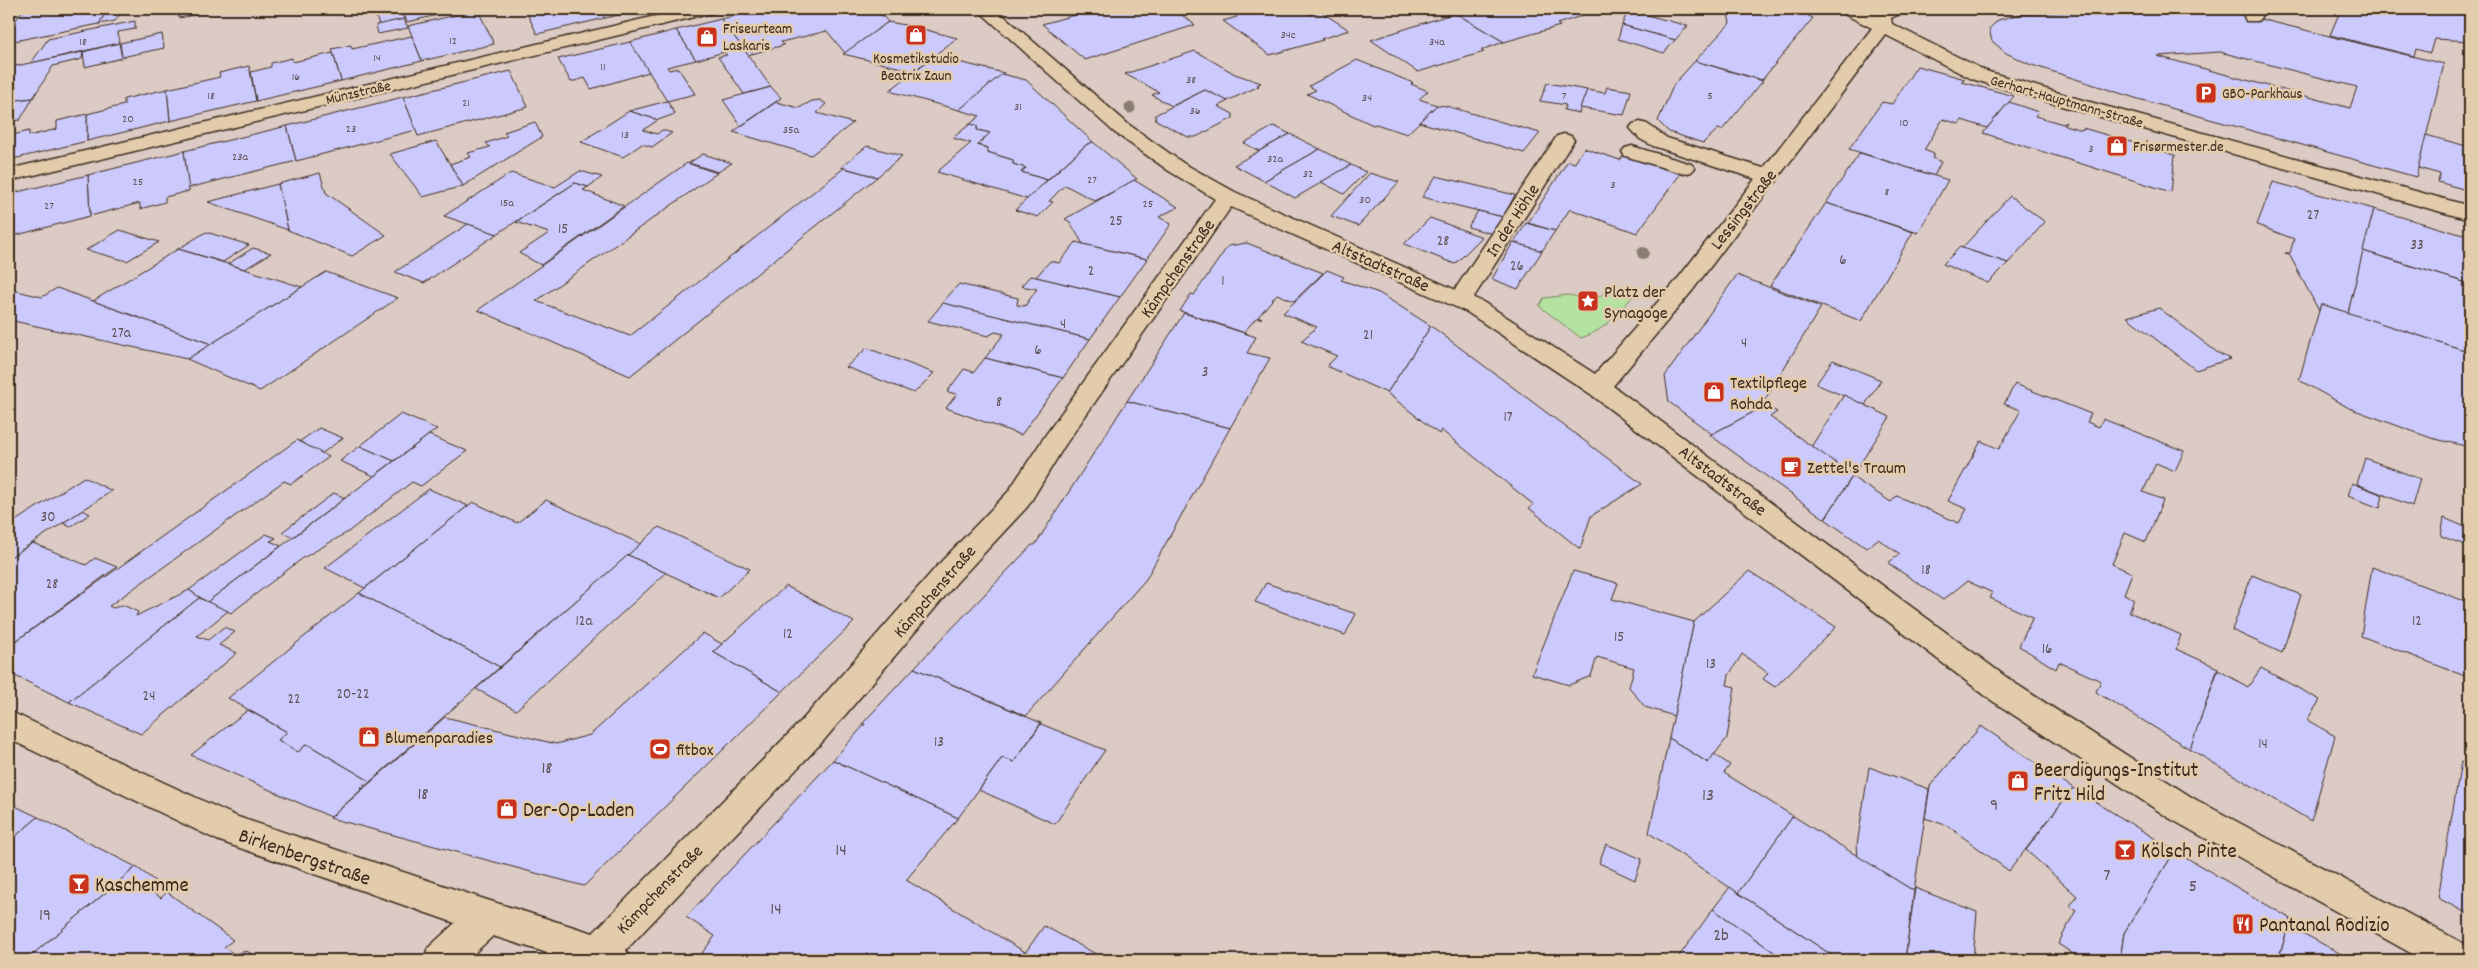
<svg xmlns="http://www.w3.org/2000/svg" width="2479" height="969" font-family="Dekko,sans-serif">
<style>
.green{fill:#b4e2a1;stroke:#788660}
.building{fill:#cccafd;stroke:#3b2a1e;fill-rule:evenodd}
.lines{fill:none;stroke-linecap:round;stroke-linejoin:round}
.lane-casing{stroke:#3b2a1e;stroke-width:3}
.street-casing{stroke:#3b2a1e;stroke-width:3}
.lane{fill:#e3ccac;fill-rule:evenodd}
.street{fill:#e3ccac;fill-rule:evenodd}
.tree{fill:#8a7c70}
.labels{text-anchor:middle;stroke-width:5;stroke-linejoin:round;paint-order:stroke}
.far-number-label{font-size:12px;fill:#5f5256}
.far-poi-label{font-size:15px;fill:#3b2a1e;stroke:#e3ccac;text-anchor:start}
.far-street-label{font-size:15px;fill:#3b2a1e;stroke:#e3ccac}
.number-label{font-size:15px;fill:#5f5256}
.street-label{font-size:18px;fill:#3b2a1e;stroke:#e3ccac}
.poi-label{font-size:18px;fill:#3b2a1e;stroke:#e3ccac;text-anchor:start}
.near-number-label{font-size:18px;fill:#5f5256}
.near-poi-label{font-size:21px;fill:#3b2a1e;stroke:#e3ccac;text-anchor:start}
.near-street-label{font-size:21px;fill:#3b2a1e;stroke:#e3ccac}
</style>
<rect width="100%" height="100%" fill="#dccbc4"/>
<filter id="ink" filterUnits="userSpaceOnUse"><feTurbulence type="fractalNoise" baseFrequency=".02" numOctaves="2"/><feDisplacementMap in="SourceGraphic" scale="10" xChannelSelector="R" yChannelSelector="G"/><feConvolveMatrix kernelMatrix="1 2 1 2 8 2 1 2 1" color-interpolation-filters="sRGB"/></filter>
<g filter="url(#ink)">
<path class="green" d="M1636,287L1637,291C1620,311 1607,330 1581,338L1539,306L1544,298L1568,295L1584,298L1599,297L1608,290Z"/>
<g class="building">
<path d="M38,9L92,10L108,9L99,24L9,42V31L22,11Z"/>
<path d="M108,9H123L115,21L99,24Z"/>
<path d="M179,9H219V10L179,18Z"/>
<path d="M402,9H440L442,14L407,22Z"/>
<path d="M525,9H596L605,18L537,34Z"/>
<path d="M596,9H645L605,18Z"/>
<path d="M764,9H877L888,22L845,53L827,31L781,42L784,45L748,55L721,19Z"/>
<path d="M1096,9H1174L1195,25L1085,60L1042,24Z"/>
<path d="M1252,9H1301L1310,15L1325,9L1323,13L1349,30L1321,39L1323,40L1270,55L1223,21L1237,17L1234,14Z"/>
<path d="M1301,9H1327L1310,15Z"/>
<path d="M1467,9H1568L1581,16L1557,24L1560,26L1504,42L1455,13Z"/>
<path d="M1719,9H1795L1813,18L1762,80L1695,61L1730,23L1728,14Z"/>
<path d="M2107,9H2219L2444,64L2416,177L2135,98L2029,64L2006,53L1992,41L1989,29L1998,20L2017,15ZM2220,52L2357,87L2350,108L2157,56Z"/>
<path d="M2341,9H2470V41L2434,39L2430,53L2416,49L2414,56L2330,35Z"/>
<path d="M478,10L494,44L422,61L408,26Z"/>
<path d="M1628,10L1688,26L1675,40L1622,25Z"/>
<path d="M401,11L404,19L379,25L376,16Z"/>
<path d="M1455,13L1504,42L1481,50L1484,52L1418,72L1371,40Z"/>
<path d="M404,19L408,28L378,34L376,25Z"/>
<path d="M721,19L748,55L771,87L744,94L718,57L727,55L724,52L696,60L676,30Z"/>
<path d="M135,21V29L118,32L119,43L31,63L48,39Z"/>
<path d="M888,22L911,26L957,38L914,71L843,54Z"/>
<path d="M1622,25L1675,40L1664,53L1618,39Z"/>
<path d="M676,30L696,60L667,67L669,70L678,68L695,94L667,101L630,42Z"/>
<path d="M162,34L164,48L122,57L120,43Z"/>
<path d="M412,36L422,61L341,81L332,49L351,45L352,49Z"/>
<path d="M630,42L649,72L591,89L585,78L571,82L558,59Z"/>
<path d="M119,43L122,58L85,67L83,52Z"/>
<path d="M1195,51L1235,74L1261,83L1257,85L1259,86L1227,101L1205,90L1172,106L1152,95L1159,92L1125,74Z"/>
<path d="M83,52L82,59L53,66L33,98L9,101V71L11,67Z"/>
<path d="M333,53L341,81L256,101L251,72L271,67V63L292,58L293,62Z"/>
<path d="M934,56L946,59L1004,73L959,110L889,91Z"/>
<path d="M1357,60L1413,83L1411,84L1428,91L1419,99L1437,105L1407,134L1376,124L1373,125L1307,94L1316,90L1309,86Z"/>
<path d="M1695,61L1763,81L1722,130L1718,129L1703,143L1669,132L1658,121L1674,84Z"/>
<path d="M249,66L256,101L170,121L167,89L220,77L219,73Z"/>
<path d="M1917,66L1965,79L1962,82L2014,96L1987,128L1962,120L1959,124L1943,119L1924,150L1934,154L1932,158L1941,162L1934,176L1849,149L1882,102L1892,104Z"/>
<path d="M511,71L528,107L418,136L403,97Z"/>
<path d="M1002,74L1026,80L1093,142L1086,145L1047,180L1021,172L1026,168L1013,164V160L987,152L988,148L977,145L990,133L977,130V126L970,124L980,116L959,110Z"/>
<path d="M1547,83L1587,90L1579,113L1564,110L1566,105L1540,101Z"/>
<path d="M771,87L781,98L741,126L723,100Z"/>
<path d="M1607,87L1631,91L1624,115L1580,108L1587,90L1605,93Z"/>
<path d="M167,89L170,121L87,141V114L124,105V99Z"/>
<path d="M1205,90L1228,101L1218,106L1233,114V118L1196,137H1188L1156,120L1155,115Z"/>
<path d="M403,97L416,130L296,161L287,126Z"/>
<path d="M33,98L20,120L12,121L9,126V101Z"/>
<path d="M667,101L675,114L658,120L629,111Z"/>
<path d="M812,101L820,100L826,104L817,113L853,123L811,155L733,132L776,102L799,108Z"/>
<path d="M2009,102L2038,112L2035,116L2063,124L2066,122L2064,125L2082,130L2083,128L2175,155L2171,192L1983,133Z"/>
<path d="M1437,105L1446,106L1540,133L1524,153L1419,122Z"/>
<path d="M629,111L658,120L643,130L657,134L662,130L672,133L652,147L642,144L623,157L581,142Z"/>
<path d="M87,114V141L9,160V136L29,131V136L57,129V121Z"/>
<path d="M535,122L542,137L463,186L450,164L471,157L468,153L490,147L486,143L507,136L504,132Z"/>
<path d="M970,124L977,126V130L990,133L977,145L988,148L987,152L1013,160V164L1026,168L1021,172L1047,180L1027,199L937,172L971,143L953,138Z"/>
<path d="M287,126L296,161L188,188L184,151Z"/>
<path d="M1274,126L1290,134L1259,151L1244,143Z"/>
<path d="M1290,134L1320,149L1264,181L1234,165Z"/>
<path d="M2426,135L2470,147V191L2438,182L2440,174L2418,168Z"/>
<path d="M436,141L463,186L423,197L390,154Z"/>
<path d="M1093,142L1137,179L1095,201L1065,185L1049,201L1053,202L1038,217L1015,210L1086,145Z"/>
<path d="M867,146L902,156L877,177L841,167Z"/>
<path d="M1584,148L1620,160L1624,155L1681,173L1637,233L1570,209L1555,231L1528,223L1568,161L1575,163Z"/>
<path d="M1320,149L1351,165L1295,198L1264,181Z"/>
<path d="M184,151L189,191L165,197V202L140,209V203L90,216L88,175Z"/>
<path d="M1860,153L1948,180L1918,233L1826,203Z"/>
<path d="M703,154L732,163L718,172L689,163Z"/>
<path d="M687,163L717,173L536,301L630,336L844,168L877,177L630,376L478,310Z"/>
<path d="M1351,165L1366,172L1344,194L1321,182Z"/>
<path d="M580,171L602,177L588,187L575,183L497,234L444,216L511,173L555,187Z"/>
<path d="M320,173L326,193L386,235L352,256L288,230L278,184Z"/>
<path d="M1370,173L1399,182L1358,226L1331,216Z"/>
<path d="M88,175L90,216L9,237V194Z"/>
<path d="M1436,176L1515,195L1503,217L1422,197Z"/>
<path d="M1134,180L1178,207L1159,217L1171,224L1147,259L1083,244L1070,222L1065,219Z"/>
<path d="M2273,182L2374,209L2348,313L2321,304L2319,311L2289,254L2285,253H2290L2294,239L2257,225Z"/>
<path d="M575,183L588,187L583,190L624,206L541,265L519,253L549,233L516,222Z"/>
<path d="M278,184L288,230L208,202Z"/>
<path d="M2010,196L2045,222L2008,263L1962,248Z"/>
<path d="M1826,203L1913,232L1861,321L1770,286Z"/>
<path d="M2374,209L2470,237V284L2363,251Z"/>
<path d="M1478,211L1503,217L1493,234L1468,227Z"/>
<path d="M1430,218L1482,237L1455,264L1404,244Z"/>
<path d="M1526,223L1555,231L1542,251L1514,243Z"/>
<path d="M468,224L497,234L424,283L395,272Z"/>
<path d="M120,230L159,242L127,261L86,250Z"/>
<path d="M206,232L249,245L223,262L178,249Z"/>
<path d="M1076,242L1083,244L1147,259L1120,297L1036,277L1050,261L1059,263Z"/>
<path d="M1513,242L1542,251L1518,289L1492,279Z"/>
<path d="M1247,243L1323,273L1294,301L1277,294L1258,317L1262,318H1256L1244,332L1248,334L1180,311L1191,294L1194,295L1228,246Z"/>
<path d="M1960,247L1962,248L2008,263L1988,283L1943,264Z"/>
<path d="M253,248L271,253L245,269L228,264Z"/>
<path d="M178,249L228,264L302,287L211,344L93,301Z"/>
<path d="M2363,251L2470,284V352L2348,313Z"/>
<path d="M1327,270L1344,277L1341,280L1379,293L1431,326L1387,393L1327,366L1337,356L1301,341L1317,327L1283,313Z"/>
<path d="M326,272L398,298L260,391L187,359Z"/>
<path d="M1737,275L1821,307L1764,401L1765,406L1712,434L1669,402L1665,376Z"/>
<path d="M1030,276L1036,277L1120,297L1090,339L942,303L959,284L1018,298L1017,305L1025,306L1037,289L1021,286Z"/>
<path d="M57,288L93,301L211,344L187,359L9,320V289L42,297Z"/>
<path d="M943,303L1090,339L1063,378L985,358L1004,334L995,332L988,336L928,321Z"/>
<path d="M2321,304L2470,352V447L2431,438L2349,408L2299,380Z"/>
<path d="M2159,308L2218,353L2230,359L2196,370L2127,317Z"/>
<path d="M1184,313L1256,337L1247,353L1270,358L1230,428L1127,401Z"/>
<path d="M1431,326L1642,484L1591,516L1580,549L1529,508L1534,505L1441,430L1439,434L1387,393Z"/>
<path d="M867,348L934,373L914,393L846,367Z"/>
<path d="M985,358L1063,378L1021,435L946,408L957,394L947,392L964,369L974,372Z"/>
<path d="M1833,360L1881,380L1865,405L1816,384Z"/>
<path d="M2015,384L2091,414L2087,422L2099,427L2103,419L2184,451L2175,471L2156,463L2143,492L2163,500L2146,542L2125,533L2112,564L2132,573L2124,594L2134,599L2129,612L2181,635L2176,649L2218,668L2190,749L2096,692L2101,681L2059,662L2056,669L2019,646L2033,617L1990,598L1993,593L1967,581L1943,600L1888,563L1900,554L1878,539L1866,548L1825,519L1852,477L1891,502L1897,496L1959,523L1967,509L1948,501L1981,441L1999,449L2021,410L2004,404Z"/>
<path d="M1844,395L1890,417L1853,475L1811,447Z"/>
<path d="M1127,401L1230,428L1146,579L1026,716L914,668L1032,545H1035Z"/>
<path d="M1765,406L1777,412L1770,417L1853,475L1825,519L1710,435Z"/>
<path d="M401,414L437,429L394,461L360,446Z"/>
<path d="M319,428L343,438L321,454L299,442Z"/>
<path d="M429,435L467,451L421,486L412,482L348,532L303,558L231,613L207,602Z"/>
<path d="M297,440L329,457L291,484L284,481L109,606L113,608L123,605L138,612L136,616L189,590L200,597L199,598L69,702L9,673V646Z"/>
<path d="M360,446L394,461L374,476L340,461Z"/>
<path d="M2365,458L2420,479L2412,506L2357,484Z"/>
<path d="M84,477L112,491L9,558V525Z"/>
<path d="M2352,483L2383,495L2380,508L2348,496Z"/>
<path d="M429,489L468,506L365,588L325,568Z"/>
<path d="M334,493L345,498L293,537L282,532Z"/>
<path d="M546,500L641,544L500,667L359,593L473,502L517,523Z"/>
<path d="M83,510L90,514L70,527L63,523Z"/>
<path d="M2444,518L2470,529V547L2441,536Z"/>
<path d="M659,527L750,569L719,598L628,555Z"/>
<path d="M266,534L276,538L270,541L281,546L207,602L189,590Z"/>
<path d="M33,543L86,565L95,558L117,567L9,646V558Z"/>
<path d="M628,555L666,573L516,710L476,689Z"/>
<path d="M2372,567L2470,603V678L2361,636Z"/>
<path d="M1573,571L1618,583L1612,599L1694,622L1674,716L1645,707L1629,687L1634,668L1597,657L1591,676L1569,685L1532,674Z"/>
<path d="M1749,571L1836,627L1775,687L1763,679L1768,673L1742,654L1729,675L1727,685L1735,687L1727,738L1708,763L1669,738L1694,622Z"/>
<path d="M2252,575L2301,595L2282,653L2232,630Z"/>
<path d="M1266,583L1356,614L1345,635L1255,602Z"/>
<path d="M786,586L854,622L782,692L713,652Z"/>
<path d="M359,593L500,667L362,789L361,787L368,780L307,744L298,752L278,740L287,732L228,698Z"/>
<path d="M199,598L228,611L197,636L208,640L224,627L235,632L219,645L237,653L141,734L69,702Z"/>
<path d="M703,633L722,644L713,652L782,692L584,886L330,818L445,717L556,744L590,735Z"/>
<path d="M914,668L1041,723L1014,762L1002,758L958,818L833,760L865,724H862Z"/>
<path d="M2261,668L2320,700L2307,720L2335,736L2311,821L2190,749L2218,670L2248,687Z"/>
<path d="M248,710L287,732L278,740L298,752L307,744L368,780L361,787L362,789L331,817L191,755Z"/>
<path d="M1041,724L1105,750L1055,824L979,790L1002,758L1014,762Z"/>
<path d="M1981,726L2073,788L2009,871L1948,826L1925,818L1930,786Z"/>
<path d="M1669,738L1708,763L1714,754L1730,765L1724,773L1793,816L1738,893L1649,833Z"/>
<path d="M833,760L958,818L906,880L1025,952L1020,960H715L702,953L715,936L686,917Z"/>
<path d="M2461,762L2470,766V915L2438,898Z"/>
<path d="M1869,767L1929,789L1914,891L1858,857L1857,845Z"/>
<path d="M2073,788L2175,851L2124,933L2120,960H2083L2058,944L2076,910L2070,906L2077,896L2026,850Z"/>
<path d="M9,803L38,817L9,842Z"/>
<path d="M1793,816L1914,891L1905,960H1839L1738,893Z"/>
<path d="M38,817L136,867L26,960H9V842Z"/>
<path d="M1606,844L1642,859L1635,880L1599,863Z"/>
<path d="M2175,851L2291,919L2278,960H2120L2124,933Z"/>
<path d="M136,867L155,881L147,888L151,891L161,898L167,892L233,940L224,947L234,954L247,951L260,960H26Z"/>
<path d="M1730,887L1738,893L1839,960H1785L1713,909Z"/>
<path d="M1915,888L1977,912L1973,960H1905Z"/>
<path d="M1713,909L1785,960H1679L1677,959Z"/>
<path d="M2291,919L2299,924L2297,930L2352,960H2278Z"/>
<path d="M1044,926L1107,960H1020Z"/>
</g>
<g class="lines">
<g class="lane-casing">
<g id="lane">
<path d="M2241,9H2259L2261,17L2258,21H2246Z"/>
<path d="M1640,122L1647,124L1667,138L1776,172L1779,177L1776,182L1768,183L1653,146L1640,139L1630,128L1633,124Z"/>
<path d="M1564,134L1571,136L1574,140L1472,300L1468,305L1460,307L1452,305L1448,300L1557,136Z"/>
<path d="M1632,146L1691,164L1695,168L1691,172L1684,174L1625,156L1622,152L1625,148Z"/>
</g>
</g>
<g class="street-casing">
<g id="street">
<path d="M685,9H716L713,13L707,14L9,181V169Z"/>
<path d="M977,9H996L1128,124L1183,163L1235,192L1483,302L1595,374L1676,281L1872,28L1842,13L1839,9H1862L1873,15L1881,9H1905L1902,13L1891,18L1892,24L1986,71L2079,99L2470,206V220L2065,107L1972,79L1886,35L1692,291L1613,386L2013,682L2193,798L2470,947V960H2423L2169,818L1991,700L1589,393L1467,312L1231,207L1065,445L1028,506L957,582L825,739L626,950L630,960H570L493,936L467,960H423L428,948L455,923L217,840L9,739V711L238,817L487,900L593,933L803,719L937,566L1008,492L1047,433L1215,199L1169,171L1114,132Z"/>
</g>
</g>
<use href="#lane" class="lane"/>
<use href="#street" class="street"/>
</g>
<g class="tree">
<circle cx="1130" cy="108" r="5.5"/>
<circle cx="1643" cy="253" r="6"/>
</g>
</g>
<defs>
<g id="shop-square" transform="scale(1.125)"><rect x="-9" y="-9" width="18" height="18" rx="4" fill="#c8321e" stroke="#e3ccac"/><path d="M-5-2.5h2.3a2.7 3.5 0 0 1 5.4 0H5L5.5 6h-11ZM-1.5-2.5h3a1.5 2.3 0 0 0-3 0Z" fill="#fff"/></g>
<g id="parking-square" transform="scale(1.125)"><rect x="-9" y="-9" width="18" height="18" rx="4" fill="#c8321e" stroke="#e3ccac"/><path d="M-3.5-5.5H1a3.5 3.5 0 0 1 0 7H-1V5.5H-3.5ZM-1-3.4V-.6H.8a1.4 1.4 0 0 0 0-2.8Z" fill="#fff"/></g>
<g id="sight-square" transform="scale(1.125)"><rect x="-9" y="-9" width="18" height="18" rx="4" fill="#c8321e" stroke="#e3ccac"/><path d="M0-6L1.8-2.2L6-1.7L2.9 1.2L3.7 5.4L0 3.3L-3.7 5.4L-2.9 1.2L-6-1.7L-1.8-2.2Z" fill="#fff"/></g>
<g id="cafe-square" transform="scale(1.125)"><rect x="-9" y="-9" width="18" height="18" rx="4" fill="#c8321e" stroke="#e3ccac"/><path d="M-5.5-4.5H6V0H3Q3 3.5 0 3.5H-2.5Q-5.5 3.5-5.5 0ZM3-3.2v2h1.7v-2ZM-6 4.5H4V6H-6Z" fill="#fff"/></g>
<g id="stadium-square" transform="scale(1.125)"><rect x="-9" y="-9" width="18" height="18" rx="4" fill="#c8321e" stroke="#e3ccac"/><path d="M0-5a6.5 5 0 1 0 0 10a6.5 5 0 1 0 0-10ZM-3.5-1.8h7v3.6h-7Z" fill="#fff"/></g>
<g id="bar-square" transform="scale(1.125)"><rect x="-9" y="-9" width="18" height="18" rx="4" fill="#c8321e" stroke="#e3ccac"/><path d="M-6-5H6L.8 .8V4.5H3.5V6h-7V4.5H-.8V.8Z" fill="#fff"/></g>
<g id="restaurant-square" transform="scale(1.125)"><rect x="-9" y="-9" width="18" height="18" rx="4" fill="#c8321e" stroke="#e3ccac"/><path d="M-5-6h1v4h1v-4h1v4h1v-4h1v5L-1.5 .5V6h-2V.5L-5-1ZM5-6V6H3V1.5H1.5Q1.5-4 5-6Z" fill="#fff"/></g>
</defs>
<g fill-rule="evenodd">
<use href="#shop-square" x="916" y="35"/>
<use href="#shop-square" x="707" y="37"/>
<use href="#parking-square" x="2206" y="93"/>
<use href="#shop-square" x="2117" y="146"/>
<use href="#sight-square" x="1588" y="301"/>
<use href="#shop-square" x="1714" y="392"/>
<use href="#cafe-square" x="1791" y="467"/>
<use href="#shop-square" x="369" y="737"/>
<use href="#stadium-square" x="660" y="749"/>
<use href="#shop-square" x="2018" y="781"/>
<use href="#shop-square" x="507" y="809"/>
<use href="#bar-square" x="2125" y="850"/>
<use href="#bar-square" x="79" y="884"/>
<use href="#restaurant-square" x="2243" y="924"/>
</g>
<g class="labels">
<g class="far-number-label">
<text x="1288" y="38">34c</text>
<text x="453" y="44">12</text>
<text x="83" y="45">18</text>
<text x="1437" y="45">34a</text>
<text x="377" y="61">14</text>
<text x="603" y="70">11</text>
<text x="296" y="80">16</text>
<text x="1191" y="83">38</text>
<text x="211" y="99">18</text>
<text x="1564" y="99">7</text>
<text x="1710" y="99">5</text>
<text x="1367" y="101">34</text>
<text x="466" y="106">21</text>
<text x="1018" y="110">31</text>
<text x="1195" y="114">36</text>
<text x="128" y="122">20</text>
<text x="1904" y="126">10</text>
<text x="351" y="132">23</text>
<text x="791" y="133">35a</text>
<text x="625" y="138">13</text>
<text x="2091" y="152">3</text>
<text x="240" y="160">23a</text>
<text x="1275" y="162">32a</text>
<text x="1308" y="177">32</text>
<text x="1092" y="183">27</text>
<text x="138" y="185">25</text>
<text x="1613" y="188">3</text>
<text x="1887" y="195">8</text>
<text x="1365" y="203">30</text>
<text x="507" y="206">15a</text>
<text x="1148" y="207">25</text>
<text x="49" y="209">27</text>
</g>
<g class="far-poi-label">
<text x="723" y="33">Friseurteam<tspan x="723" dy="17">Laskaris</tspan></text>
<text x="916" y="63" text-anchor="middle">Kosmetikstudio<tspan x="916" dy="17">Beatrix Zaun</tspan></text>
<text x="2222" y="98">GBO-Parkhaus</text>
<text x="2133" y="151">Frisørmester.de</text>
</g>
<g class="far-street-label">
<text transform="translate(358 92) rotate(-13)" y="5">Münzstraße</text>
<text transform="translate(2067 101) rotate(16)" y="5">Gerhart-Hauptmann-Straße</text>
</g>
<g class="number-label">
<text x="2313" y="219">27</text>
<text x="1116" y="225">25</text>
<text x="563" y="233">15</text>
<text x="1443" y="245">28</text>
<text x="2417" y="249">33</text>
<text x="1843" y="264">6</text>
<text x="1517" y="270">26</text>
<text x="1091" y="275">2</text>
<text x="1223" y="285">1</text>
<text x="1063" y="328">4</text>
<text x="121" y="337">27a</text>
<text x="1368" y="339">21</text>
<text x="1744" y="347">4</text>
<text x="1038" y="354">6</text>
<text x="1205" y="376">3</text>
<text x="999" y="406">8</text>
<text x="1508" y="421">17</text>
<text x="48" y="521">30</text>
<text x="1926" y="574">18</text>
<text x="52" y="588">28</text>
<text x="584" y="625">12a</text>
<text x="2417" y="625">12</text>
<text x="788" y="638">12</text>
<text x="1619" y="641">15</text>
<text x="2047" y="653">16</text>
<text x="1711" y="668">13</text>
<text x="353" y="698">20-22</text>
<text x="149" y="700">24</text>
<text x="294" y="703">22</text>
<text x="939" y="746">13</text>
<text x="2263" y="748">14</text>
</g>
<g class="street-label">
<text transform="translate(1743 209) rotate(-52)" y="6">Lessingstraße</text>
<text transform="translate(1512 220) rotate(-57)" y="6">In der Höhle</text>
<text transform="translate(1381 265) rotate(24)" y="6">Altstadtstraße</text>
<text transform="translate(1177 268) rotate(-55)" y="6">Kämpchenstraße</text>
<text transform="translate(1723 480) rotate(37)" y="6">Altstadtstraße</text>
<text transform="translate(934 591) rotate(-49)" y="6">Kämpchenstraße</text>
<text transform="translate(659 889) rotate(-46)" y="6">Kämpchenstraße</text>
</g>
<g class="poi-label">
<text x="1604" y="297">Platz der<tspan x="1604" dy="21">Synagoge</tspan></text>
<text x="1730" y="388">Textilpflege<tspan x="1730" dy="21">Rohda</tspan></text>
<text x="1807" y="473">Zettel's Traum</text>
<text x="385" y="743">Blumenparadies</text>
<text x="676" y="755">fitbox</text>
</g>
<g class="near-number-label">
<text x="547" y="773">18</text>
<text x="423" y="799">18</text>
<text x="1708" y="800">13</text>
<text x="1994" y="810">9</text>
<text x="841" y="855">14</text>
<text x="2107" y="880">7</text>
<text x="2193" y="891">5</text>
<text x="776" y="914">14</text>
<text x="45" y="920">19</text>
<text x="1721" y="940">2b</text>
</g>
<g class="near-poi-label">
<text x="2034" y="776">Beerdigungs-Institut<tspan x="2034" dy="24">Fritz Hild</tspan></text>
<text x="523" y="816">Der-Op-Laden</text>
<text x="2141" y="857">Kölsch Pinte</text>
<text x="95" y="891">Kaschemme</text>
<text x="2259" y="931">Pantanal Rodizio</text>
</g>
<g class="near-street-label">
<text transform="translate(305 856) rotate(19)" y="7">Birkenbergstraße</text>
</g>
</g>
<rect width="2479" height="969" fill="none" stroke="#e3ccac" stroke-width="30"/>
<rect x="15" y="15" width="2449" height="939" fill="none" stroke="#3b2a1e" stroke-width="2" filter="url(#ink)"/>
</svg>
